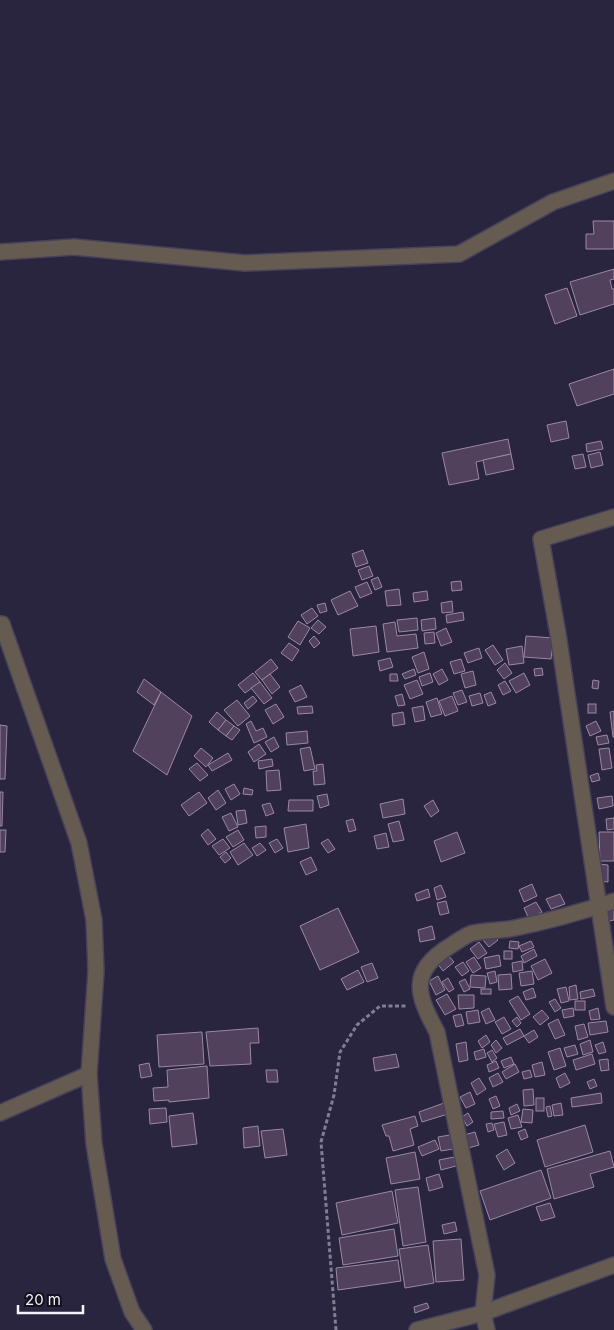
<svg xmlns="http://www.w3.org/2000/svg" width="614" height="1330" font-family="Inter,sans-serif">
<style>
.building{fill:#52415c;stroke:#9a88a6}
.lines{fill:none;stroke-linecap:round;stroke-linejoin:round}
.minor-casing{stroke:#46425a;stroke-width:18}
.path{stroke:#817e91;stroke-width:3;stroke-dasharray:4 2.5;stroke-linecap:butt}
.minor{stroke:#665b51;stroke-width:15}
</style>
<rect width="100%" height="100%" fill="#2a253f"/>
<g class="building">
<path d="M593,221H614V249H586V234H594Z"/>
<path d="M614,269V279L610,280L612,289H614V304L580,315L570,282Z"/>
<path d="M567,288L577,316L555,324L545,295Z"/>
<path d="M614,369V394L577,406L569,384Z"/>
<path d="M566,421L569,438L551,442L547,425Z"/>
<path d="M508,439L511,454L476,462L479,479L449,485L442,453Z"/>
<path d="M601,441L603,449L587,452L586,444Z"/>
<path d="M600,452L603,465L591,468L588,455Z"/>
<path d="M511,454L514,469L486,475L483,460Z"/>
<path d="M583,454L586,467L575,469L572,456Z"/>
<path d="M363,550L368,563L356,567L352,554Z"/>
<path d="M369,566L373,576L362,580L358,570Z"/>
<path d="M378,577L382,587L375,590L371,580Z"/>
<path d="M461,581L462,590L452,591L451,582Z"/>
<path d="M367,582L372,593L360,598L355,587Z"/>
<path d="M399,589L401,605L387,606L385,591Z"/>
<path d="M350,591L358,606L338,615L331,600Z"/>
<path d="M427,591L428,600L414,602L413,593Z"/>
<path d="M452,601L453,612L442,613L441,603Z"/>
<path d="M325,603L327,611L320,613L317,605Z"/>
<path d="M312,608L318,616L307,624L301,615Z"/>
<path d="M463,612L464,620L447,623L446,615Z"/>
<path d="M417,618L418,630L399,632L397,620Z"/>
<path d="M435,618L436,629L422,631L421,620Z"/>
<path d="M318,620L326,627L319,634L311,628Z"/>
<path d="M298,621L310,628L300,645L288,637Z"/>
<path d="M395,622L397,636L416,634L418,648L387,652L383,624Z"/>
<path d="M376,626L379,652L353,656L350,629Z"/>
<path d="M446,628L452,642L441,646L436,633Z"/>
<path d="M434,632L435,643L425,644L424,633Z"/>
<path d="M314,636L320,643L314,648L309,641Z"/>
<path d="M526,636L553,638L551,659L524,657Z"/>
<path d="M289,643L299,650L292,661L281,653Z"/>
<path d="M493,645L503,660L495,665L485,650Z"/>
<path d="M522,646L524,663L509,665L506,649Z"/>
<path d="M479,648L482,658L468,663L464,653Z"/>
<path d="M424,652L429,669L418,673L412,657Z"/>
<path d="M390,658L393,667L380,671L378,661Z"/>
<path d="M271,659L278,668L262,680L255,672Z"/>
<path d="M461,659L465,671L454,674L450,662Z"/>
<path d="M505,663L512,673L504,679L497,670Z"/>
<path d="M542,668L543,675L535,676L534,669Z"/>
<path d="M414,669L416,675L405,679L402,674Z"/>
<path d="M442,669L448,680L439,685L433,674Z"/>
<path d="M473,671L476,685L465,688L461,674Z"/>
<path d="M253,673L260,682L245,693L238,685Z"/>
<path d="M430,673L433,682L422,686L419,677Z"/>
<path d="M524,673L530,685L516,693L509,681Z"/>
<path d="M270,674L280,687L272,694L262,680Z"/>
<path d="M390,674H397L398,681H390Z"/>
<path d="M144,679L161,692L154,705L137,692Z"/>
<path d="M417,680L423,694L410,699L404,685Z"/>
<path d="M593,680L599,681L598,689L592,688Z"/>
<path d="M505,681L511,691L503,695L498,685Z"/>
<path d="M260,682L272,698L264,704L251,688Z"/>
<path d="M301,685L307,697L295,702L289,691Z"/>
<path d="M462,690L467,702L458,705L453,693Z"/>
<path d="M161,692L192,716L167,775L133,751Z"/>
<path d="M491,692L496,703L488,706L484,695Z"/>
<path d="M480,693L483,703L472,706L469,696Z"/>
<path d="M402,694L405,705L398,706L395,696Z"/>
<path d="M253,696L257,701L248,709L244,703Z"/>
<path d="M452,696L458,711L445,716L439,701Z"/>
<path d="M437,698L442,714L431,717L426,702Z"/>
<path d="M237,700L250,716L238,726L224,710Z"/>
<path d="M276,704L284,717L273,724L265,710Z"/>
<rect x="588" y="704" width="8" height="9"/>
<path d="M312,706L313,713L298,714L297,707Z"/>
<path d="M423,706L425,720L415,722L412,708Z"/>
<path d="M614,711V737H613L610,712Z"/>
<path d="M217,712L226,720L218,730L209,722Z"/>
<path d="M403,712L405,724L393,726L392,714Z"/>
<path d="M226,720L234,726L226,736L218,730Z"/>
<path d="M251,721L256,731L263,728L267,737L254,743L246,724Z"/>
<path d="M596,721L601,731L590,736L586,726Z"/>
<path d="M0,725L7,726L5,779H0Z"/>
<path d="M234,726L240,730L232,740L226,736Z"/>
<path d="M307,731L308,743L287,745L286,733Z"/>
<path d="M607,735L609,743L598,745L596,737Z"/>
<path d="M274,737L279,747L271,752L265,742Z"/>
<path d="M259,744L266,754L254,762L248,752Z"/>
<path d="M310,747L315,769L304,771L300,749Z"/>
<path d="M201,748L213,758L206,767L194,756Z"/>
<path d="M609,748L612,768L602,770L599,749Z"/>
<path d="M228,753L232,760L212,771L208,765Z"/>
<path d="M272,759L273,766L259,769L258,761Z"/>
<path d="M197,763L208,775L200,781L189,769Z"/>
<path d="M323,764L325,784L314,785L313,771H317L316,765Z"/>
<path d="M279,770L281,790L267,791L266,771Z"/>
<path d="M598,773L600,780L592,782L590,776Z"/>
<path d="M234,784L240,794L231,800L225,789Z"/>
<path d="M244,788L253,790L252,795L243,794Z"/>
<path d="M218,790L226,803L216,810L208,798Z"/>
<path d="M0,792H3L2,826H0Z"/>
<path d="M199,792L207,803L189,816L181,805Z"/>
<path d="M327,794L329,805L320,808L317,796Z"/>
<path d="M612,796L613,806L599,809L597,798Z"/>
<path d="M403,799L405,814L383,818L380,804Z"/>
<path d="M289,800H313V811H288Z"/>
<path d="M433,800L439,811L431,817L424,806Z"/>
<path d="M270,803L274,813L266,816L262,805Z"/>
<path d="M245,810L247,823L238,825L236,811Z"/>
<path d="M231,813L238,827L229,831L222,817Z"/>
<path d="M614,818V829L607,830L606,819Z"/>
<path d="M353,819L356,830L349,832L346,821Z"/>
<path d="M399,821L404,840L393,842L388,824Z"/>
<path d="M306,824L309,848L288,852L284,828Z"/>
<path d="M266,826V837L256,838L255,827Z"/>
<path d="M208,829L216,839L208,845L201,835Z"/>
<path d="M0,830H6L5,852H0Z"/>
<path d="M238,830L244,840L233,847L226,837Z"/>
<path d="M457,832L465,853L441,862L434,841Z"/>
<path d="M599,832H614V861H600Z"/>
<path d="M386,833L389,847L377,849L374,836Z"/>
<path d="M223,839L230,848L219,855L212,846Z"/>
<path d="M277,839L283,848L275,853L269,843Z"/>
<path d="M328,839L335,849L328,853L321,843Z"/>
<path d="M244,843L253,855L238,865L230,852Z"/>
<path d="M260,843L266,850L257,856L252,848Z"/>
<path d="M226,852L231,858L225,863L220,857Z"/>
<path d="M311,857L317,870L306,875L300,862Z"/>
<path d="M599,864L608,865V882L598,881Z"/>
<path d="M532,884L537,896L524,902L519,890Z"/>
<path d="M441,885L446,897L437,900L434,888Z"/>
<path d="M428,889L430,897L417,901L415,894Z"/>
<path d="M560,894L565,904L551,909L546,899Z"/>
<path d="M446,901L449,913L440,915L437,903Z"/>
<path d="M536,902L542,912L529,919L524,908Z"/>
<path d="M614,907V920L609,921L605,910Z"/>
<path d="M338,908L359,952L320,970L300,926Z"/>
<path d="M432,926L435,939L420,942L418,930Z"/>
<path d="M492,933L498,940L489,947L483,940Z"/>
<path d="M510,941L519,942L518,949L509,948Z"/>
<path d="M531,941L534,947L522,952L519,946Z"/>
<path d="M479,942L487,953L478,959L470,949Z"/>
<path d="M534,949L537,956L524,963L521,956Z"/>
<rect x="504" y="951" width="8" height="8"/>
<path d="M447,954L454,962L443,971L437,963Z"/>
<path d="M499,955L501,966L486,969L484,958Z"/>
<path d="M474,957L481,968L473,973L466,962Z"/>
<path d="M545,959L552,973L538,980L531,966Z"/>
<path d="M522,961L523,970L513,972L512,963Z"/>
<path d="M463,962L469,971L462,976L455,967Z"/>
<path d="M372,963L378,978L367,982L361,967Z"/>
<path d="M358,970L364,982L347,990L341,979Z"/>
<path d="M495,971L497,982L490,984L487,973Z"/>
<path d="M532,971L534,984L521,986L519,973Z"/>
<path d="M511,974L512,989L499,990L498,975Z"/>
<path d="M471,975L486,976L485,988L470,987Z"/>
<path d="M438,976L445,990L436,995L429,981Z"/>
<path d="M448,978L454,989L449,992L442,982Z"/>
<path d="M465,979L470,989L464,992L459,982Z"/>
<path d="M576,985L578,999L570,1000L569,987Z"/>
<path d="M566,987L569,1001L561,1003L557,989Z"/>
<path d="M533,988L536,997L526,1000L523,992Z"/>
<rect x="481" y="989" width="10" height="5"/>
<path d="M593,989L595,996L581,999L580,992Z"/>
<path d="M447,994L456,1009L445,1015L436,1000Z"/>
<path d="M458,995H474V1008L459,1009Z"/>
<path d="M518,996L530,1014L521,1020L509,1001Z"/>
<path d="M555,999L561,1008L555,1012L549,1002Z"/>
<rect x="575" y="1001" width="10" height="9"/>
<path d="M489,1008L495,1020L486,1024L481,1012Z"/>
<path d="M573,1008L574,1016L564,1018L562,1010Z"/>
<path d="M598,1008L600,1019L591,1020L589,1011Z"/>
<path d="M478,1010L480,1022L468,1024L466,1012Z"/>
<path d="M542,1010L549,1018L540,1025L533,1017Z"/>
<path d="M461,1014L464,1025L456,1027L453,1016Z"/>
<path d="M504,1017L511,1029L502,1034L495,1022Z"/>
<path d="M517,1017L521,1023L517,1027L512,1021Z"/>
<path d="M558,1019L565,1035L555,1039L548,1024Z"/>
<path d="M606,1021L608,1032L590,1035L588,1023Z"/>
<path d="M584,1024L588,1037L578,1040L575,1026Z"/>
<path d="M258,1028L259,1043H250L251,1064L210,1066L206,1032Z"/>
<path d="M520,1029L524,1036L507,1045L503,1038Z"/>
<path d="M534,1030L538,1037L529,1043L524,1036Z"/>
<path d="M202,1032L204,1064L159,1067L157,1035Z"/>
<path d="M486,1035L490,1042L482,1048L478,1041Z"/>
<path d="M496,1040L502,1048L496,1053L491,1045Z"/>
<path d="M590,1040L593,1052L583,1055L580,1044Z"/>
<path d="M466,1042L468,1060L459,1062L456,1044Z"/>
<path d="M603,1042L606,1052L599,1054L595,1045Z"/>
<path d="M575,1045L578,1054L567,1057L564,1048Z"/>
<path d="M560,1048L566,1066L554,1070L548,1052Z"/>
<path d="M484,1049L486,1057L476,1060L474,1052Z"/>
<path d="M492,1050L497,1058L492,1062L487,1053Z"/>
<path d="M396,1054L399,1067L375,1071L373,1058Z"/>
<path d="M592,1054L595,1064L576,1070L573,1060Z"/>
<path d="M511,1057L514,1064L504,1068L501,1061Z"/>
<path d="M608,1059L609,1070L601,1071L599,1060Z"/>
<path d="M496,1061L499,1068L489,1072L487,1065Z"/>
<path d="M542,1062L545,1075L535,1077L532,1065Z"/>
<path d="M149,1063L152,1076L141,1078L139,1065Z"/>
<path d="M515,1064L519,1072L506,1079L502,1072Z"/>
<path d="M207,1066L209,1098L169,1102V1100L154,1101L153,1088L168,1087L167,1070Z"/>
<path d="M266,1070H277L278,1082H267Z"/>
<path d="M530,1070L532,1077L524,1079L522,1072Z"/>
<path d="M498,1073L503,1082L493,1087L489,1078Z"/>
<path d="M565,1073L570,1083L560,1088L556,1078Z"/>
<path d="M479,1078L486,1089L477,1095L471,1083Z"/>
<path d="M594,1079L597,1086L590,1089L587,1082Z"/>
<path d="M533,1089L534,1105L524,1106L523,1090Z"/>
<path d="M470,1092L475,1104L466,1108L460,1097Z"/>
<path d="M601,1093L602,1103L572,1107L571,1098Z"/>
<path d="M496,1096L500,1106L493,1109L489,1099Z"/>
<rect x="536" y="1098" width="8" height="13"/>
<path d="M444,1103L448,1114L422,1122L419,1112Z"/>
<path d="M561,1103L563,1115L554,1116L552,1105Z"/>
<path d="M517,1104L520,1111L511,1115L509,1108Z"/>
<path d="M550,1106L552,1116L548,1117L546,1107Z"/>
<path d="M166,1108L167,1122L150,1124L149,1109Z"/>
<path d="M523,1109L533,1110L532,1123L521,1122Z"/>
<path d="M503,1111L504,1118L491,1119V1112Z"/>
<path d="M193,1113L197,1144L172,1147L169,1116Z"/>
<path d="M468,1113L473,1122L467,1126L462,1117Z"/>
<path d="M518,1115L522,1127L511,1129L508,1118Z"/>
<path d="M415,1116L418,1126L410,1129L414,1145L393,1151L389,1136H386L382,1125Z"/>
<path d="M504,1122L507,1135L498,1137L494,1124Z"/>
<path d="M492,1123L494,1130L488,1132L486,1124Z"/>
<path d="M585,1125L593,1152L545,1167L537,1140Z"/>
<path d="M258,1126L260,1146L244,1148L243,1128Z"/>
<path d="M283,1129L287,1155L265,1158L261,1131Z"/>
<path d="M525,1129L528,1137L521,1140L518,1132Z"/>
<path d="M475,1132L479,1145L468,1148L464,1135Z"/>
<path d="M450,1135L453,1149L441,1151L438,1137Z"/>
<path d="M435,1140L439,1149L422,1156L418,1147Z"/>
<path d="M507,1149L515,1163L504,1170L496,1156Z"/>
<path d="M610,1151L614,1167L590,1174L594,1187L554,1199L547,1169Z"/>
<path d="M415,1152L420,1179L391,1184L386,1158Z"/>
<path d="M454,1157L456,1166L441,1170L439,1160Z"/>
<path d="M541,1170L551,1198L490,1220L480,1191Z"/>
<path d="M439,1174L443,1187L429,1191L426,1178Z"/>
<path d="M418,1187L426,1242L403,1246L395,1190Z"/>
<path d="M392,1191L398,1223L342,1235L336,1203Z"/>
<path d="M550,1203L555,1217L541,1221L536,1207Z"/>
<path d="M455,1222L457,1231L444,1234L442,1225Z"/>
<path d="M394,1229L398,1256L343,1265L339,1238Z"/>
<path d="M461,1239L464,1280L436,1282L433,1241Z"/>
<path d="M428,1245L434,1283L405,1288L399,1249Z"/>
<path d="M398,1260L401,1281L338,1290L336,1268Z"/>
<path d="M427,1303L429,1308L415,1313L414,1307Z"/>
</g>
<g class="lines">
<g class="minor-casing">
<g id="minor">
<path d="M0,252L74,247L245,263L459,254L553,202L614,181"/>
<path d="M614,517L541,539L558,634L614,1007"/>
<path d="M0,624H2L79,843L94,920L96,971L89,1074L94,1144L113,1259L132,1312L144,1330"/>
<path d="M0,1113L89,1074"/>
<path d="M417,1330L483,1313L614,1265"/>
<path d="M487,1330L483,1313L487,1275L437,1032C417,995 408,972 450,946C457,942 465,935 473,933C487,930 501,931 515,928C548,921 581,912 614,901"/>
</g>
</g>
<path class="path" d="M336,1330L321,1142L334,1095L340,1052L357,1025L380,1006H407"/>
<use href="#minor" class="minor"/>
</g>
<path d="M18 1305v8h65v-8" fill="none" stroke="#f3f2fd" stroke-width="2.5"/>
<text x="25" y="1305" font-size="15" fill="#f3f2fd" stroke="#12101c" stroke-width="4" paint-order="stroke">20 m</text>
</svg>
